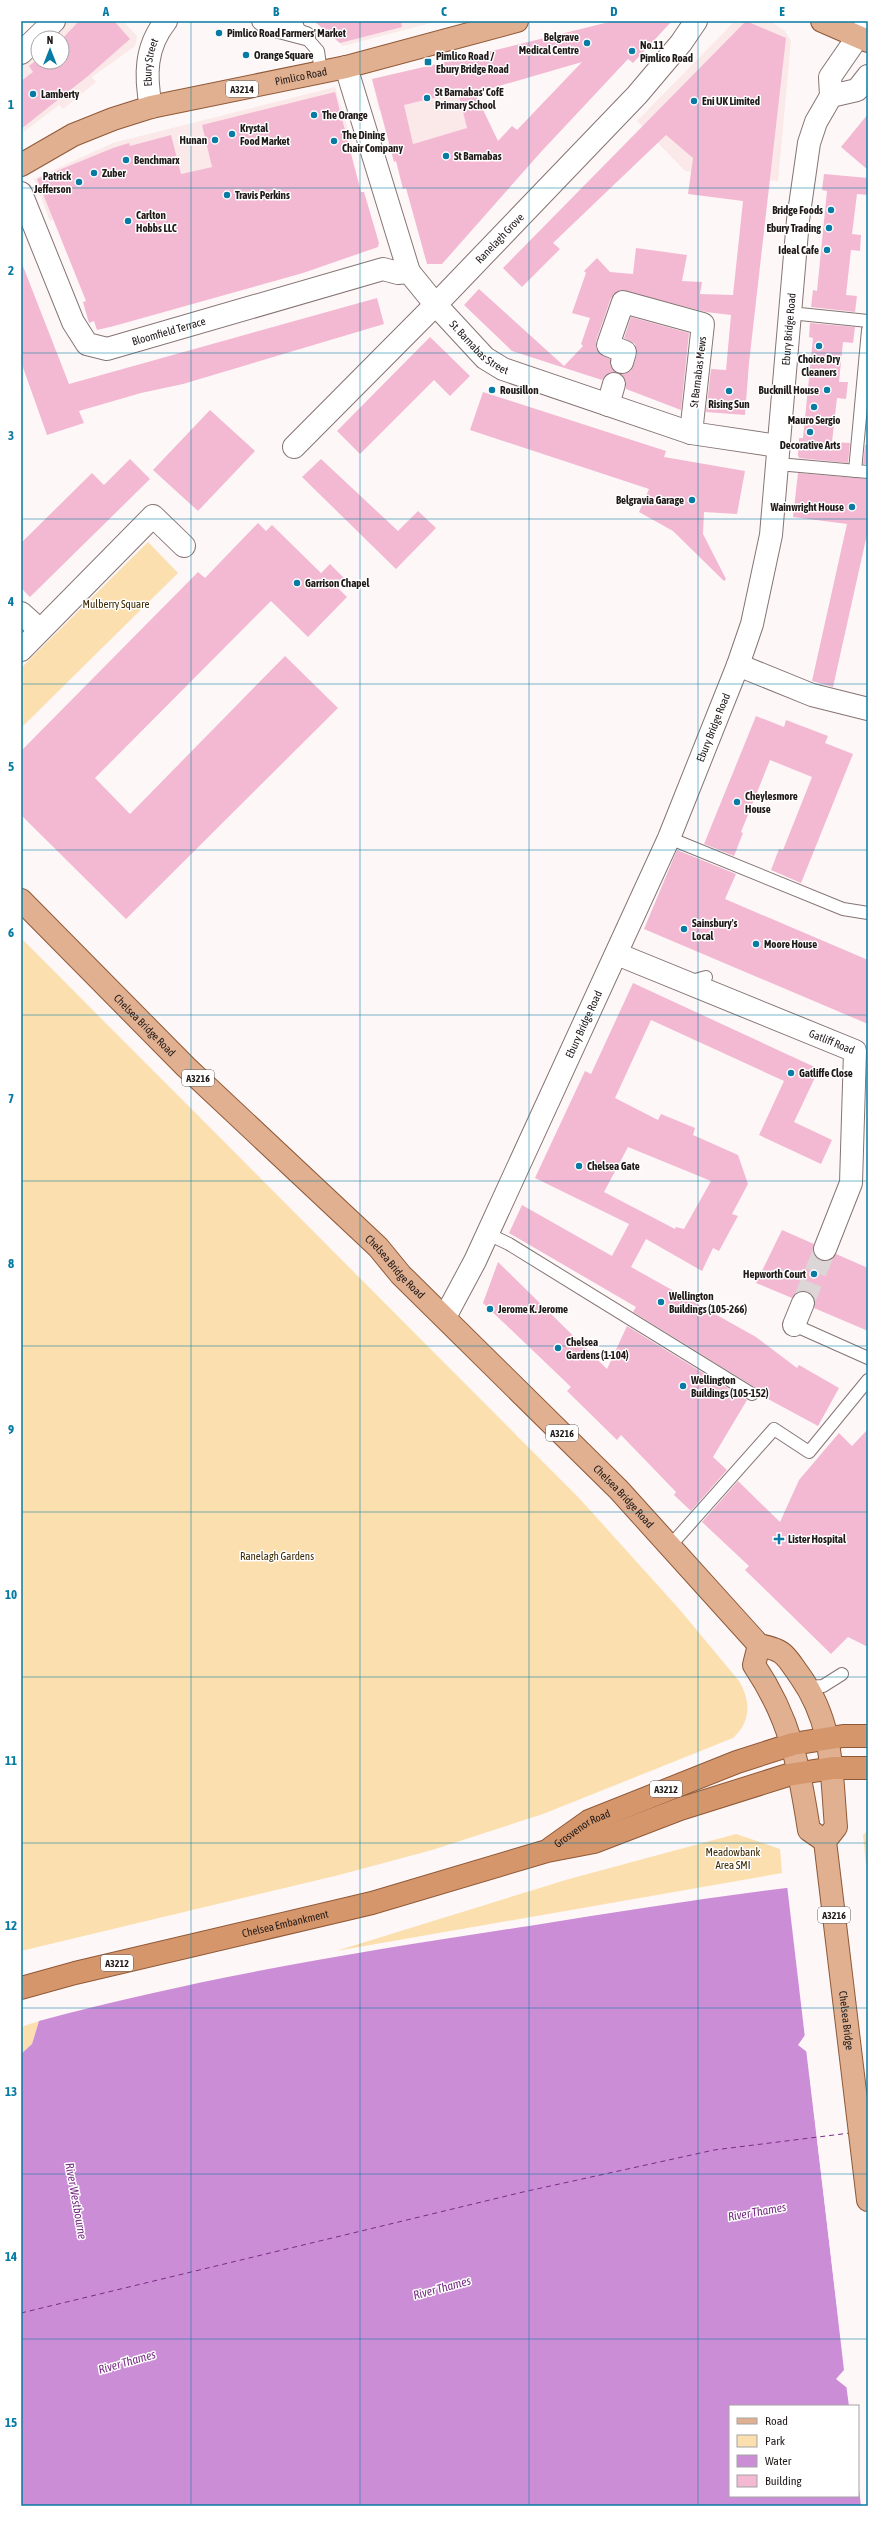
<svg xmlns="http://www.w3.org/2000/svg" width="889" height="2527" font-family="'Asap Condensed',sans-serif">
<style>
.built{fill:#fae9e8}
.green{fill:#fbdfae}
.water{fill:#cc8dd7;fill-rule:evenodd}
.pier{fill:#fef7f7}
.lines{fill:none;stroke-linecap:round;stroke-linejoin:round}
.ferry{stroke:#782d85;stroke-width:1;stroke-dasharray:5 4;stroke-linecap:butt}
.building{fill:#f3b9d2;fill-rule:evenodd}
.minor-tunnel{stroke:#ddd6d6;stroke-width:22;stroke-dasharray:22 11;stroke-linecap:butt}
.service-casing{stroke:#857574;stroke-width:14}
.pedestrian-casing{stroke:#857574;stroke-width:20}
.minor-casing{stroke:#857574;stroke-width:24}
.secondary-casing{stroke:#857574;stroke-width:24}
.primary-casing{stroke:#8f5937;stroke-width:24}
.trunk-casing{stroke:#8f5937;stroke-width:24}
.service{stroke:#fff;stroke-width:12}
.pedestrian{stroke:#fff;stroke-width:18}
.minor{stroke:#fff;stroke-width:22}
.secondary{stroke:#fff;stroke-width:22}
.primary{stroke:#e0b091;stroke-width:22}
.trunk{stroke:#d6966c;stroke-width:22}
.grid{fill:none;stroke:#077ba3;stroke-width:1;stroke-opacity:0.55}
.poi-dot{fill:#077ba3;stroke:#fff;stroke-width:1.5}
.labels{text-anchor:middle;stroke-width:3;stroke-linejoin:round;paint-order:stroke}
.shield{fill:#fff;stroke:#625e5d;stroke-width:1}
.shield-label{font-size:10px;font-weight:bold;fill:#1f1918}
.poi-label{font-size:11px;font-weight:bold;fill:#1f1918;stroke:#fff;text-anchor:start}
.street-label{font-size:11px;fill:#1f1918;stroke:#fff}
.park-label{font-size:11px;fill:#3b2800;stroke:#fff}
.water-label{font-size:12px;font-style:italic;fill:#782d85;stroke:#fff}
.neatline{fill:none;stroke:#077ba3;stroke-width:1.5}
.grid-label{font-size:13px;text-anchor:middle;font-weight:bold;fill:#077ba3}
</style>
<rect width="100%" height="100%" fill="#fef7f7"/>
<g class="built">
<path d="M66,21H123L137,36L135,46L92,77L96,82L63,109L59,105L21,134V60L38,45V62H62V38H46Z"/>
<path d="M314,21H438L343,46Z"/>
<path d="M735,21H770L785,31L791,41L778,181L685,171L637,121Z"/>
<path d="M459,59L480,104L463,111L467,128L413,144L381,110H379L372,79Z"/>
<path d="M335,87L353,146L301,161L247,158L153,181L124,188L50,221L34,179L113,143Z"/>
</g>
<g class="green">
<path d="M148,542L178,573L21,728V668Z"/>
<path d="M21,938L579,1498L680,1610L739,1681C751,1701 751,1722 733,1738L543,1814L432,1850L339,1875L21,1951Z"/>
<path d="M868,1830V1864L866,1865L863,1835Z"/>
<path d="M736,1834L780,1849L782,1873L336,1951L569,1879Z"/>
<path d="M39,2021L32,2044L21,2054V2027Z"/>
</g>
<path class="water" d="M868,1879L805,2035L798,2045L807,2052L844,2370L836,2379L846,2387L868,2385V2506H21V2054L32,2044L39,2021C202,1977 363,1951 529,1926C642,1908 754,1890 868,1879ZM730,2406H858V2496H730Z"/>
<g class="pier">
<path d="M868,1877V2030L805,2038L787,1885Z"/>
<path d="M868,2044V2369L845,2373L806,2049Z"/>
<path d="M868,2383V2506H861L858,2481V2406H849L846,2384Z"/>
</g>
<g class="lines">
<path class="ferry" d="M21,2313L523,2192L714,2150L850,2133"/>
</g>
<g class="building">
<path d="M79,21H114L130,39L88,76L21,129V81L33,72L29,66L38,59V62H62V39Z"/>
<path d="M314,21H401L402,27L340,43Z"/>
<path d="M613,21H672L633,63L628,59L540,153L442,264H427L406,188L403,189L396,161L394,162L372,79L450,61L449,56L456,53L459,59ZM582,62L517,130L512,126L498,141L475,93ZM458,92L467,128L413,144L404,105Z"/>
<path d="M746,21L786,38L749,363L745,415L706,412L711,369L726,370L731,315L706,312L620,290L611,298L596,341L598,352L610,359V365L615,372L606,375L602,380L512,351L464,305L479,289L564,366L583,346L581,344L590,318L572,313L586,273L584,271L597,258L610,272L633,274L636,248L687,255L682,281L702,282L700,294L733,295L743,201L688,194L693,158L666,135L553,243L560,249L522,287L503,268Z"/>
<path d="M335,92L361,192H364L379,243L378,247L303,273L114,326L97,330L94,321L89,323L83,302L86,301L37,179L113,148L129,143L130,146L171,135L181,174L212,167L202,125Z"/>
<path d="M868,114V170L841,147Z"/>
<path d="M824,174L868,178V195L857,194L852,234L861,235L860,251L851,250L846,295L857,296L855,312L811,307L813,290L817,291L827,191L822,190Z"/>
<path d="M21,261L69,384L377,298L384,324L183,384L141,393L79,411L84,423L47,435L21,362Z"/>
<path d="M631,317L689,333L681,410L626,389V381L621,374L631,371L637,355L635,344L624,338Z"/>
<path d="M810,323L855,327L853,343L843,342L839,382H848L846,399L837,398L832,442L850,443L848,463L799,458L798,455L799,438H803L813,338L809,337Z"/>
<path d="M430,337L470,376L450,396L434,380L360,454L337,431Z"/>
<path d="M483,392L666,451L664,457L745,471L737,514L704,512L703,534L726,579L724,581L673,531L639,512L649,489L470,430Z"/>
<path d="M210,410L255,451L198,511L153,470Z"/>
<path d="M865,445H868V464H863Z"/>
<path d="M130,459L150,479L30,597L21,588V543L92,473L104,485Z"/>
<path d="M321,459L398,531L418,511L436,528L396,569L302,477Z"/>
<path d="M798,473L868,479V530L833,687L812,681L847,524L793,517Z"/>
<path d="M258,523L266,531L272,525L321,573L330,564L345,579L337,587L347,597L308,637L271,601L95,778L130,814L285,656L338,708L126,919L21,815V751L198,572L205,578Z"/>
<path d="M756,716L784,727L786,720L828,736L825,743L853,754L801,883L771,870L779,849L783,850L812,777L770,760L741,832L743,833L734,856L704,844Z"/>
<path d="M677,850L736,874L725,899L868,960V1024L644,929Z"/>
<path d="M633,983L819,1069L794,1122L832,1140L821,1164L759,1135L784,1081L651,1020L615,1098L658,1120L661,1114L695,1128L693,1135L738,1155L748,1184L732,1214L738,1216L719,1251L713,1248L702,1271L646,1239L631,1267L756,1337L797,1368L799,1365L839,1388L818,1426L759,1394L756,1388L633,1312L636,1307L509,1233L522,1205L612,1256L629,1224L535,1178L585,1071L591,1074ZM628,1147L711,1181L684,1229L676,1227L675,1229L604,1192Z"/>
<path d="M782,1230L814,1244L813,1251L820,1260L827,1261L836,1254L868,1268V1331L814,1308L815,1301L808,1292L801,1291L792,1298L756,1283Z"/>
<path d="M498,1262L607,1369L627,1326L747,1400L713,1457L727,1470L691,1511L674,1495L676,1492L621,1435L617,1440L567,1391L571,1387L483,1303Z"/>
<path d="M868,1429V1647L848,1637L831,1654L745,1570L749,1566L702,1522L738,1481L780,1522L799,1480L839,1433L852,1446Z"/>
</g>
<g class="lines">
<path class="minor-tunnel" d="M803,1303L825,1249"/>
<g class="service-casing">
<g id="service">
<path d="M296,21L298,28L318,51L321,72"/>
<path d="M790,313L868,321"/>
<path d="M778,464L868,472"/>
<path d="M855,471L868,330"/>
<path d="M669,838L843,909L868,913"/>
<path d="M688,982L706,977"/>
<path d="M486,1233L509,1244L752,1394"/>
<path d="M794,1325L868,1358"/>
<path d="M670,1546L774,1429L809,1452L868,1380"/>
<path d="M808,1687L823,1686L842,1674"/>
</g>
</g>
<g class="pedestrian-casing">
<path id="pedestrian" d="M261,21L268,26L306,36"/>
</g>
<g class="minor-casing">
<g id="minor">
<path d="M21,53L54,21"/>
<path id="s1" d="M346,67L409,272L435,304L485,358L503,369L691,433L778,446"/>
<path id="s2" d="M151,107C145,76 145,47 166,21"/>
<path id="s3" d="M21,193L73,322L87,344L107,349L383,269L398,273L409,272"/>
<path d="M622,362L625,352L608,345L623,302L703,324L691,433"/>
<path d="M608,405L614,384"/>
<path id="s4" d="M294,447L446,294L637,95L681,43L696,21"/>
<path d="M21,613L40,630"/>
<path d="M21,650L153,516L184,546"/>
<path d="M738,665L812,695L868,709"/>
<path id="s5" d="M617,954L855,1051L851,1183L825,1249"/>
<path d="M794,1325L803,1303"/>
</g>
</g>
<g class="secondary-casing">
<g id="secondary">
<path d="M831,96L857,90L868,76"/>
<path id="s6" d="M445,1317L475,1261L669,838L738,665L752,624L771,535L798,220L809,143L816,122L831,96L830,77L868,22"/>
</g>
</g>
<g class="primary-casing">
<g id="primary">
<path d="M822,21L868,41"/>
<path id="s7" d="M21,165L73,135L113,119L151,107L346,67L517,21"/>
<path id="s8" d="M21,900L186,1067L378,1247L401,1275L619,1490L759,1645C785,1650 785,1655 800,1676C834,1724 831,1771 836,1827L825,1841L868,2200"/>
<path d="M759,1645L754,1665C791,1720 799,1766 809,1830L825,1841"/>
</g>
</g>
<g class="trunk-casing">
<g id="trunk">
<path id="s9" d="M551,1848L589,1821L737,1762L793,1744L843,1736H868"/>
<path id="s10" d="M21,1988L75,1973L372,1903L547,1851L594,1842L680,1809L788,1775L833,1768H868"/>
</g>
</g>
<use href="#service" class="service"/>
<use href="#pedestrian" class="pedestrian"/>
<use href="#minor" class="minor"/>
<use href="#secondary" class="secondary"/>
<use href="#primary" class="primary"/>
<use href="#trunk" class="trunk"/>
</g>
<path class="grid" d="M191,21V2506M360,21V2506M529,21V2506M698,21V2506M21,188H868M21,353H868M21,519H868M21,684H868M21,850H868M21,1015H868M21,1181H868M21,1346H868M21,1512H868M21,1677H868M21,1843H868M21,2008H868M21,2174H868M21,2339H868"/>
<g class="poi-dot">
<circle cx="219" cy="33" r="4"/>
<circle cx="587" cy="43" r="4"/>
<circle cx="632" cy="51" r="4"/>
<circle cx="246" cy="55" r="4"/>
<rect x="424" y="58" width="8" height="8" rx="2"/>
<circle cx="33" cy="94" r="4"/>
<circle cx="427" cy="98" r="4"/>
<circle cx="694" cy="101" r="4"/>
<circle cx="314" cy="115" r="4"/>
<circle cx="232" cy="134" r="4"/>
<circle cx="215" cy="140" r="4"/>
<circle cx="334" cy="141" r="4"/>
<circle cx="446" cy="156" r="4"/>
<circle cx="126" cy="160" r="4"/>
<circle cx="94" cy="173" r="4"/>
<circle cx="79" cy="182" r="4"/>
<circle cx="227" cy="195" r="4"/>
<circle cx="831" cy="210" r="4"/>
<circle cx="128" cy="221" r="4"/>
<circle cx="829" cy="228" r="4"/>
<circle cx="827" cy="250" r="4"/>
<circle cx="819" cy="346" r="4"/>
<circle cx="492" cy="390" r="4"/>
<circle cx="827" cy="390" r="4"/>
<circle cx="729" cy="391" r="4"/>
<circle cx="814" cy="407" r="4"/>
<circle cx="810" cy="432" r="4"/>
<circle cx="692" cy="500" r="4"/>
<circle cx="852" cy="507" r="4"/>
<circle cx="297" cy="583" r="4"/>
<circle cx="737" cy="802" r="4"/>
<circle cx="684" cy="929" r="4"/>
<circle cx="756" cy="944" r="4"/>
<circle cx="791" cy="1073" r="4"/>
<circle cx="579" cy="1166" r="4"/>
<circle cx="814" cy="1274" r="4"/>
<circle cx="661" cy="1302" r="4"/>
<circle cx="490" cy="1309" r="4"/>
<circle cx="558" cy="1348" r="4"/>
<circle cx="683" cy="1386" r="4"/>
<path d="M777 1533h4v4h4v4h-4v4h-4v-4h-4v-4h4z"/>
</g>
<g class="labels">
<g class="shield">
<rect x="226" y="81" width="32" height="16" rx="3"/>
<rect x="182" y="1070" width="32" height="16" rx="3"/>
<rect x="546" y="1425" width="32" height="16" rx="3"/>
<rect x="650" y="1781" width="32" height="16" rx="3"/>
<rect x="818" y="1907" width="32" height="16" rx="3"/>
<rect x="101" y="1955" width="32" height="16" rx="3"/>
</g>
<g class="shield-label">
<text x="242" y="93">A3214</text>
<text x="198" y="1082">A3216</text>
<text x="562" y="1437">A3216</text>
<text x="666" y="1793">A3212</text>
<text x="834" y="1919">A3216</text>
<text x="117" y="1967">A3212</text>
</g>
<g class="poi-label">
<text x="227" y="37">Pimlico Road Farmers' Market</text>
<text x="579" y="41" text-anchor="end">Belgrave<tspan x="579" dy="13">Medical Centre</tspan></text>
<text x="640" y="49">No.11<tspan x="640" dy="13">Pimlico Road</tspan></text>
<text x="254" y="59">Orange Square</text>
<text x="436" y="60">Pimlico Road /<tspan x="436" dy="13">Ebury Bridge Road</tspan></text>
<text x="435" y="96">St Barnabas' CofE<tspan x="435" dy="13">Primary School</tspan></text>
<text x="41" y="98">Lamberty</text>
<text x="702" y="105">Eni UK Limited</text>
<text x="322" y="119">The Orange</text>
<text x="240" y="132">Krystal<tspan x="240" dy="13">Food Market</tspan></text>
<text x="342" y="139">The Dining<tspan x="342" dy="13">Chair Company</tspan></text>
<text x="207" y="144" text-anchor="end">Hunan</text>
<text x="454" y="160">St Barnabas</text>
<text x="134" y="164">Benchmarx</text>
<text x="102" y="177">Zuber</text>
<text x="71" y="180" text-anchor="end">Patrick<tspan x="71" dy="13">Jefferson</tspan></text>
<text x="235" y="199">Travis Perkins</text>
<text x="823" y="214" text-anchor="end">Bridge Foods</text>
<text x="136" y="219">Carlton<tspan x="136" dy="13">Hobbs LLC</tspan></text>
<text x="821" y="232" text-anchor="end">Ebury Trading</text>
<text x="819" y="254" text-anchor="end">Ideal Cafe</text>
<text x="819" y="363" text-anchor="middle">Choice Dry<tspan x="819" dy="13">Cleaners</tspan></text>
<text x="500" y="394">Rousillon</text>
<text x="819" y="394" text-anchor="end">Bucknill House</text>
<text x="729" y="408" text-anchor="middle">Rising Sun</text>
<text x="814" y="424" text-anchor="middle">Mauro Sergio</text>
<text x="810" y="449" text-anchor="middle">Decorative Arts</text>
<text x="684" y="504" text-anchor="end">Belgravia Garage</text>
<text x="844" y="511" text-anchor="end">Wainwright House</text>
<text x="305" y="587">Garrison Chapel</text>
<text x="745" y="800">Cheylesmore<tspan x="745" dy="13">House</tspan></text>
<text x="692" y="927">Sainsbury's<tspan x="692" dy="13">Local</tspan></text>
<text x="764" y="948">Moore House</text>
<text x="799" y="1077">Gatliffe Close</text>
<text x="587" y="1170">Chelsea Gate</text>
<text x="806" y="1278" text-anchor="end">Hepworth Court</text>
<text x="669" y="1300">Wellington<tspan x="669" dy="13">Buildings (105-266)</tspan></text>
<text x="498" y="1313">Jerome K. Jerome</text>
<text x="566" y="1346">Chelsea<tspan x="566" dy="13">Gardens (1-104)</tspan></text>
<text x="691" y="1384">Wellington<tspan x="691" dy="13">Buildings (105-152)</tspan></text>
<text x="788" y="1543">Lister Hospital</text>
</g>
<g class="street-label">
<text dy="4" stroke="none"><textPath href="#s2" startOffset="45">Ebury Street</textPath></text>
<text dy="4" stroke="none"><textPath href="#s7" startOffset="296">Pimlico Road</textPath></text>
<text dy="4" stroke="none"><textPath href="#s4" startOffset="293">Ranelagh Grove</textPath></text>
<text dy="4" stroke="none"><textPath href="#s6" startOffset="1056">Ebury Bridge Road</textPath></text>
<text dy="4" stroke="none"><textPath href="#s3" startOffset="250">Bloomfield Terrace</textPath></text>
<text dy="4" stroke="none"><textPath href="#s1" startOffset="318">St. Barnabas Street</textPath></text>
<text transform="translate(698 372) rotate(-83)" y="4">St Barnabas Mews</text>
<text dy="4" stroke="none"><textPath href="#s6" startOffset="648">Ebury Bridge Road</textPath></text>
<text dy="4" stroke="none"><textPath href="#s6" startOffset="324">Ebury Bridge Road</textPath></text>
<text dy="4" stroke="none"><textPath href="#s8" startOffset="176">Chelsea Bridge Road</textPath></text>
<text dy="4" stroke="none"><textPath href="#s5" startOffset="232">Gatliff Road</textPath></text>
<text dy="4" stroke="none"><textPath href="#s8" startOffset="524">Chelsea Bridge Road</textPath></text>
<text dy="4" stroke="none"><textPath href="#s8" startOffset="848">Chelsea Bridge Road</textPath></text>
<text dy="4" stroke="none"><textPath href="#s9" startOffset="37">Grosvenor Road</textPath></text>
<text dy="4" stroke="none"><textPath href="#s10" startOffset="272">Chelsea Embankment</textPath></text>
<text dy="4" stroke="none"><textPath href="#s8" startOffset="1459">Chelsea Bridge</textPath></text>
</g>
<g class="park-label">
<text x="116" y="608">Mulberry Square</text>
<text x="277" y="1560">Ranelagh Gardens</text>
<text x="733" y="1856">Meadowbank<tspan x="733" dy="13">Area SMI</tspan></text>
</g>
<g class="water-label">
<text transform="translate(76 2201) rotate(80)" y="4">River Westbourne</text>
<text transform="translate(757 2212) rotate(-10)" y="4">River Thames</text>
<text transform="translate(442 2288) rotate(-15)" y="4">River Thames</text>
<text transform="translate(127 2362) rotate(-16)" y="4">River Thames</text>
</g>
</g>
<rect width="889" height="2527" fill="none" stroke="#ffffff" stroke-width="44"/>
<rect x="729" y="2405" width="130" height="92" fill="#ffffff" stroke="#a5a3a3"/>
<rect x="737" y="2418" width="20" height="6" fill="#e0b091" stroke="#a5a3a3"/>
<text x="765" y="2425" font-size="12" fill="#1f1918">Road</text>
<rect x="737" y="2435" width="20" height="12" fill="#fbdfae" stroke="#a5a3a3"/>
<text x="765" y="2445" font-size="12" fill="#1f1918">Park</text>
<rect x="737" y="2455" width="20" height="12" fill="#cc8dd7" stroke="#a5a3a3"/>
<text x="765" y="2465" font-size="12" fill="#1f1918">Water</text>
<rect x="737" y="2475" width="20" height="12" fill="#f3b9d2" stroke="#a5a3a3"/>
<text x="765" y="2485" font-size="12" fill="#1f1918">Building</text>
<g transform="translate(50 50)"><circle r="19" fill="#ffffff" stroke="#a5a3a3"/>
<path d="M0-3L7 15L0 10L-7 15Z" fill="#077ba3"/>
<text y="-6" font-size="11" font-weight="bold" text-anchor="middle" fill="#1f1918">N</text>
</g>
<rect x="22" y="22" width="845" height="2483" class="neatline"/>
<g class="grid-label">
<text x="106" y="16">A</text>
<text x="276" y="16">B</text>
<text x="444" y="16">C</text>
<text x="614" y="16">D</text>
<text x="782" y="16">E</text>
<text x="11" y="109">1</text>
<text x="11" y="275">2</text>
<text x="11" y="440">3</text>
<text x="11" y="606">4</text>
<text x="11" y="771">5</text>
<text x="11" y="937">6</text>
<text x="11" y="1103">7</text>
<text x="11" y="1268">8</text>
<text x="11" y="1434">9</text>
<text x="11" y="1599">10</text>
<text x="11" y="1765">11</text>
<text x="11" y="1930">12</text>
<text x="11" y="2096">13</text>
<text x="11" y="2261">14</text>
<text x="11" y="2427">15</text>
</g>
</svg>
